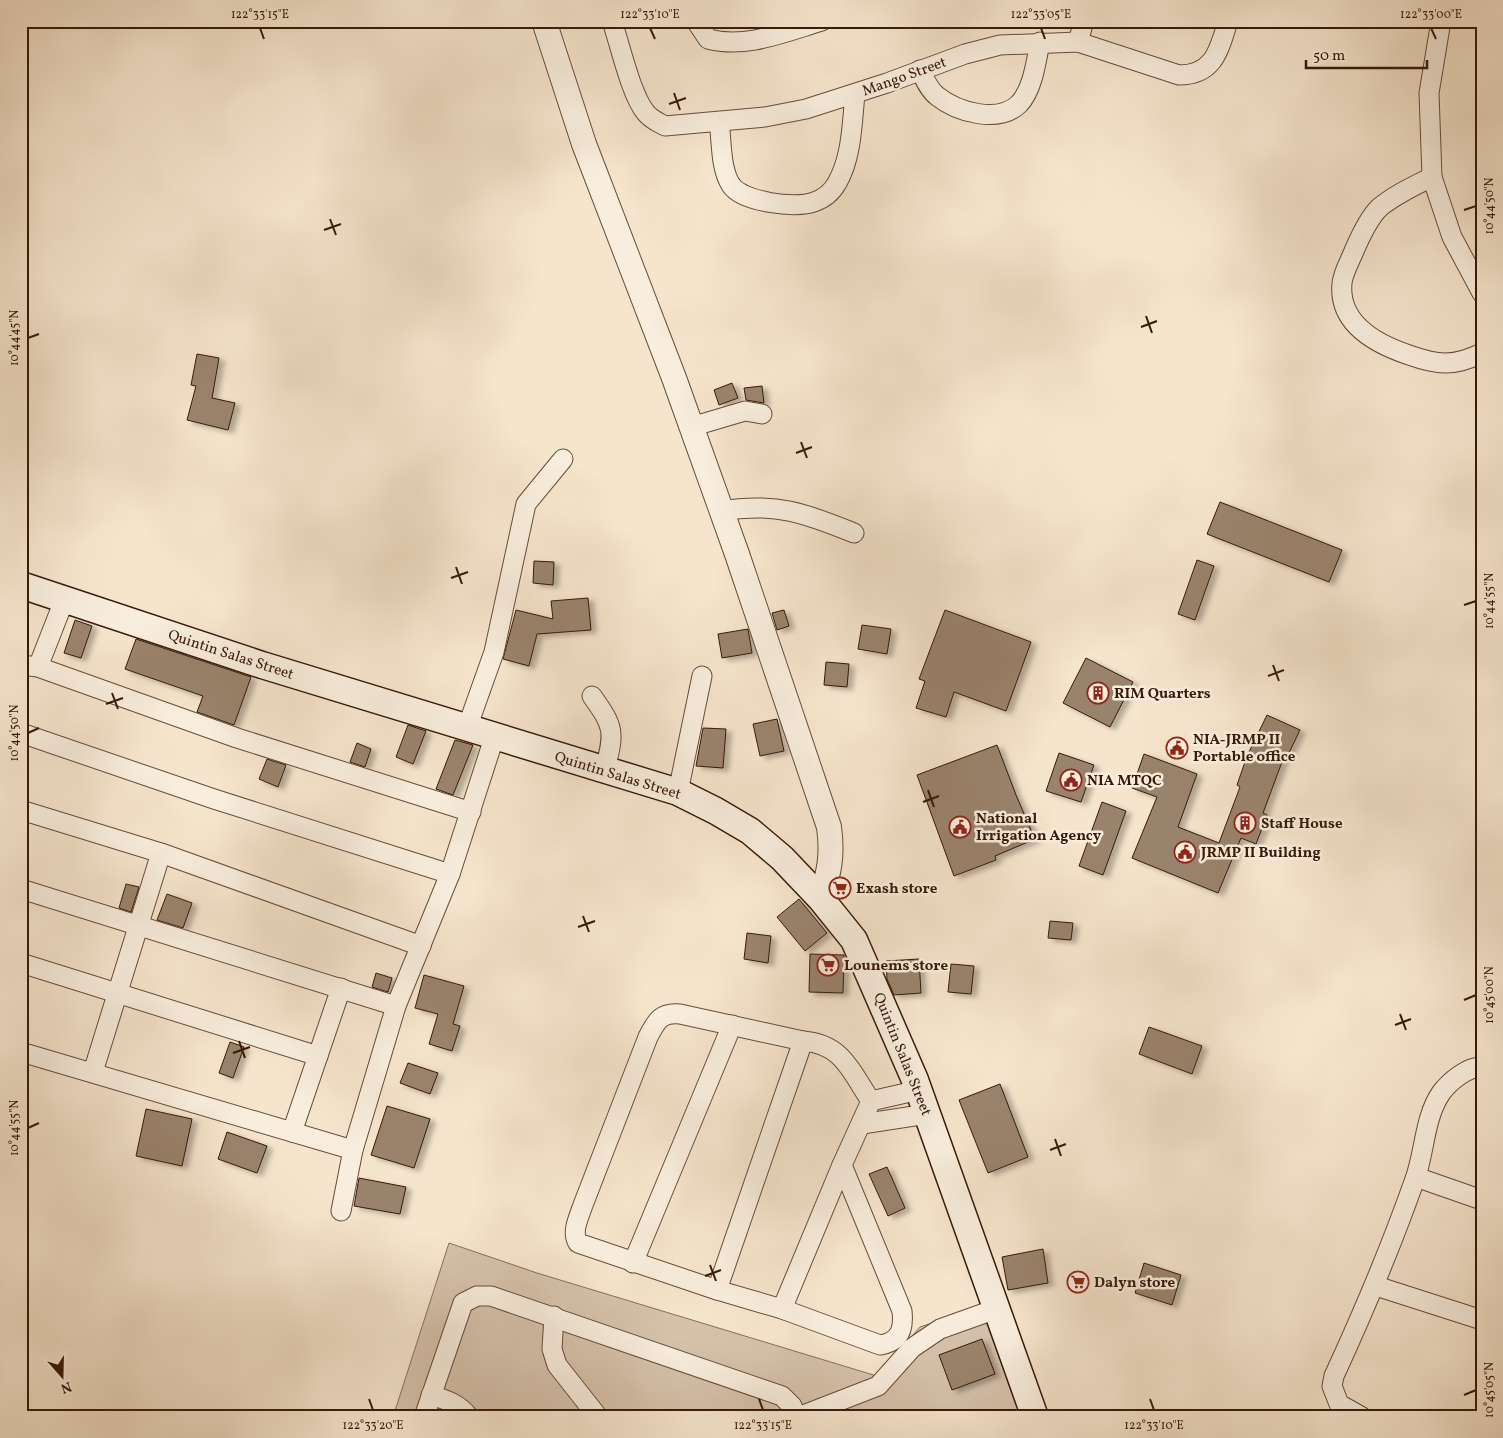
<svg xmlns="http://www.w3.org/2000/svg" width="1503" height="1438" font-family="Vollkorn,serif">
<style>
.green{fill:#d6c2ab;stroke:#866e58}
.building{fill:#9a836d;stroke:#371906;filter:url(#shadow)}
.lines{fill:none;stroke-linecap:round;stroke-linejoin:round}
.minor-casing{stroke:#674c38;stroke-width:21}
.tertiary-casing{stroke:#674c38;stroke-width:26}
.secondary-casing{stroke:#371906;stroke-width:29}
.minor{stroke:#f9eede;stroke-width:19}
.tertiary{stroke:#f9eede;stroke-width:24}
.secondary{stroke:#f9eede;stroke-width:26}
.ticks{fill:none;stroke:#371906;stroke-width:2}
.labels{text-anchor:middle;stroke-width:5;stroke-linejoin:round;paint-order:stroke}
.street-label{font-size:15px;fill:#371906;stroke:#f9eede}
.poi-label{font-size:15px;font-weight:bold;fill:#371906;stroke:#f9eede;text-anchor:start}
.neatline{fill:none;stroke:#371906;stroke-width:2}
.ticks-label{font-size:12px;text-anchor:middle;fill:#371906}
</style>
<defs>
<filter id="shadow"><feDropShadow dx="5.5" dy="3" stdDeviation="2.5" flood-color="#0004"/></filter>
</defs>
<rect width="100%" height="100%" fill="#f6e5cd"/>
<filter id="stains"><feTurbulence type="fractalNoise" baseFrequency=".004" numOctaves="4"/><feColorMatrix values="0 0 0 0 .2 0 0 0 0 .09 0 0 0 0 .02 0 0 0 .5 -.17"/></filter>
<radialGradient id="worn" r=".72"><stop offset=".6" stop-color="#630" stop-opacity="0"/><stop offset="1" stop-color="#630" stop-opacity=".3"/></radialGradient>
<path class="green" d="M449,1243L537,1273L890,1380L898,1352L920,1327L985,1305L1027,1415L1015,1417H393Z"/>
<g class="building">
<path d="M197,354L219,358L212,398L235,403L228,430L187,420L196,386L191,385Z"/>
<path d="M732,383L738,398L719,405L714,390Z"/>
<path d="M762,386L764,403L746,400L744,388Z"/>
<path d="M1220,502L1342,550L1329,582L1207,534Z"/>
<path d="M1197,560L1214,566L1195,620L1178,614Z"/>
<path d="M534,561L554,562L553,585L533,583Z"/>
<path d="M588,598L591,630L537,634L529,666L503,659L516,610L553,619L551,601Z"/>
<path d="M784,610L789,626L777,630L772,613Z"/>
<path d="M945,610L1031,642L1006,711L954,692L946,717L916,708L925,681L919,679Z"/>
<path d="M75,620L92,626L81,658L64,653Z"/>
<path d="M862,625L891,629L887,654L858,649Z"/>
<path d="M748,629L752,653L722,658L718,634Z"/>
<path d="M136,639L251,677L234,725L197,712L203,696L125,669Z"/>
<path d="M1086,658L1133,682L1110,727L1063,703Z"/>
<path d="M826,662L849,664L847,687L824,685Z"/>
<path d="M1267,715L1300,730L1288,755L1285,754L1263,813L1267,815L1256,844L1241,838L1218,893L1132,858L1157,797L1132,788L1144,754L1197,774L1178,827L1219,843L1240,787L1237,785L1247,756Z"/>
<path d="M777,719L784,751L760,756L753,724Z"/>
<path d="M408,725L426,731L413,764L396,757Z"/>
<path d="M703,728L726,729L723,768L696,766Z"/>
<path d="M455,740L473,745L453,795L436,789Z"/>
<path d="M357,743L371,749L365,767L350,762Z"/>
<path d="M997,745L1016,795L1035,839L995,856L996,860L954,876L917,775Z"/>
<path d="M1059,753L1094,765L1081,802L1046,791Z"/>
<path d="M267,759L286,765L278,787L259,779Z"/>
<path d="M1102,802L1126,811L1103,875L1079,866Z"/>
<path d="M126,884L139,887L131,912L119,908Z"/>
<path d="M167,894L192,903L183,928L157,920Z"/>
<path d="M799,899L827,933L805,951L777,917Z"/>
<path d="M1050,921L1073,923L1071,940L1048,938Z"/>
<path d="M747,933L771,936L768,963L744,959Z"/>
<path d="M810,954L844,955L843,993L809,992Z"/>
<path d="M919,959L921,993L894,995L887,979L886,961Z"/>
<path d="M951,964L974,966L971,994L948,992Z"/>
<path d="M376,973L392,978L388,992L372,987Z"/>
<path d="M424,975L464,986L453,1024L460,1026L452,1051L429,1044L438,1014L415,1008Z"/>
<path d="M1149,1027L1202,1046L1192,1074L1139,1054Z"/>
<path d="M230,1042L244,1047L233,1078L219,1073Z"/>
<path d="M408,1063L438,1073L430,1094L400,1083Z"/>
<path d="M1000,1084L1028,1157L988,1173L959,1100Z"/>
<path d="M387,1106L430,1119L414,1168L371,1155Z"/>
<path d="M146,1109L192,1119L182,1166L136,1156Z"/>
<path d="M227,1132L267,1146L257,1173L218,1159Z"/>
<path d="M887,1167L905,1208L888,1216L869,1174Z"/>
<path d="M359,1178L406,1187L400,1214L354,1206Z"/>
<path d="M1043,1249L1048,1283L1008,1290L1002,1257Z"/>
<path d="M1144,1263L1181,1275L1172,1305L1135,1293Z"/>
<path d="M982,1339L995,1374L952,1390L939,1355Z"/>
</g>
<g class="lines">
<g class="minor-casing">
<g id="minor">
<path d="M612,21C620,45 631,95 646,113C652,120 658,122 665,126L765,117L806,109L887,83L965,54L1000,45L1078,42L1179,75C1214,75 1219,50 1228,21"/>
<path d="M696,21L708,39C746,49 785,32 822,21"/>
<path d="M1441,21L1429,93L1432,177L1452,237L1482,293"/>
<path d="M1078,42L1084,21"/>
<path d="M920,70C924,78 929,90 937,96C957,112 998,124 1019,104C1033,89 1036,62 1040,42"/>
<path d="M719,122C722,141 720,168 731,185C742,202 796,209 814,202C823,199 832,192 837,183C852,157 852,123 855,94"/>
<path d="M1432,177C1414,186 1394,195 1379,208C1368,219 1360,237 1354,251C1350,261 1343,273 1342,283C1338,324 1376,344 1409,355C1437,365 1454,367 1482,353"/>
<path d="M691,427L745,411L762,414"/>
<path d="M721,511C775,502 805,513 854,533"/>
<path d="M21,665L38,667L237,738L471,812"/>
<path d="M38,667L65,598"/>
<path d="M592,696C614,727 615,731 605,769"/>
<path d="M467,728L494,652L526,504L563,459"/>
<path d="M21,733L214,799L450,874"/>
<path d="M678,792L702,676"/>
<path d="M21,810L161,853L421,946"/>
<path d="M21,889L396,1006"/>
<path d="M21,963L318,1056"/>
<path d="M803,1041L680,1014C660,1012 656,1022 648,1037L583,1205C579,1217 571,1232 578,1243L717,1290L782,1309L842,1165"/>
<path d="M21,1052L353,1150"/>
<path d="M93,1072L161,853"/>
<path d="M871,1101L919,1090"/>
<path d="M862,1124L927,1114"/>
<path d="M292,1132L341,988"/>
<path d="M1416,1177L1482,1200"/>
<path d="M341,1211L353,1150L396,1006L450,874L494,738"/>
<path d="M633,1263L732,1025"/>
<path d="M1376,1286L1482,1320"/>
<path d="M717,1290L803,1041C843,1044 851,1072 871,1101L842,1165L902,1311C904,1329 900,1342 880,1345L782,1309"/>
<path d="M554,1316L552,1349L557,1365L598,1417"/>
<path d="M431,1395C447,1400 459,1404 469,1417"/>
<path d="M424,1417L463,1303L477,1296H491L782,1396L792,1406L796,1417"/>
<path d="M798,1417L878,1386L912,1348L940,1329L996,1309"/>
<path d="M1362,1417L1339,1404L1332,1386L1334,1376C1364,1311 1391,1247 1415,1179C1425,1152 1424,1118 1441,1093C1449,1082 1468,1066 1482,1067"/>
</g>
</g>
<g class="tertiary-casing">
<path id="tertiary" d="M544,21L584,144L674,378L737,554L829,827C833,856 829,872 821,899"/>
</g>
<g class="secondary-casing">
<path id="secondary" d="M21,585L262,665L678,792L716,811L750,831L782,858L821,899L854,940L915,1080L1035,1417"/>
</g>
<use href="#minor" class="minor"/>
<use href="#tertiary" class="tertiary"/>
<use href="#secondary" class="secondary"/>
</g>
<path class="ticks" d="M260,28L264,39M650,28L655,39M1041,28L1045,39M1431,28L1436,39M674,93L680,110M669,104L686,98M1464,210L1476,206M330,219L336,235M324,230L341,224M1146,316L1152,333M1141,327L1157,321M28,338L39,334M801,442L807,458M796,453L812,447M456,567L462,584M451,578L468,572M1464,605L1476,601M1273,665L1279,681M1268,676L1284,670M112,693L118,709M106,704L123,698M28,733L39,728M928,790L934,807M923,802L939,796M583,916L589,932M578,927L595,921M1464,1000L1476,995M1400,1014L1406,1030M1395,1025L1411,1019M239,1041L245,1058M233,1053L250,1047M28,1128L39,1123M1055,1139L1061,1156M1050,1150L1066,1144M710,1265L716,1281M705,1276L721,1270M1464,1395L1476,1390M369,1399L373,1410M759,1399L763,1410M1150,1399L1154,1410"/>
<defs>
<g id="building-ring" transform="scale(1.125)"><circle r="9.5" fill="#f9eede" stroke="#8f2418" stroke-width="1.5"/><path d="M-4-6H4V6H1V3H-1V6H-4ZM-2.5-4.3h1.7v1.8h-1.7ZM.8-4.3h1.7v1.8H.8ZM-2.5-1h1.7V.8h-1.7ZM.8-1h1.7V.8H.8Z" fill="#8f2418"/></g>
<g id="civic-ring" transform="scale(1.125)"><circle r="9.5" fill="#f9eede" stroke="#8f2418" stroke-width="1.5"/><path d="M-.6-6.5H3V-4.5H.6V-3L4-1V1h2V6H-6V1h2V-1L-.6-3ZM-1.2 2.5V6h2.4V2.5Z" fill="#8f2418"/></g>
<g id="supermarket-ring" transform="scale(1.125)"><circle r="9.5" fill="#f9eede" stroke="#8f2418" stroke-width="1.5"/><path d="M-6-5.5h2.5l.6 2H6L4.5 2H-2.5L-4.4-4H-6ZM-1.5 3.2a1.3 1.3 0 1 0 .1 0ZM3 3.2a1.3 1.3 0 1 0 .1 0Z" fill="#8f2418"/></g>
</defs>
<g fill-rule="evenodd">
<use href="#building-ring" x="1098" y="693"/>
<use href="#civic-ring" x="1177" y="748"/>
<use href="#civic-ring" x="1071" y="780"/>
<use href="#building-ring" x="1245" y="823"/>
<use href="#civic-ring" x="960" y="827"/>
<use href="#civic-ring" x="1185" y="852"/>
<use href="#supermarket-ring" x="840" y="888"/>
<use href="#supermarket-ring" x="828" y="965"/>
<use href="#supermarket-ring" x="1078" y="1282"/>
</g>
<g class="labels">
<g class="street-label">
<text transform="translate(904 76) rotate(-20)" y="5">Mango Street</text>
<text transform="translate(231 654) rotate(18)" y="5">Quintin Salas Street</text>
<text transform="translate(618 775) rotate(17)" y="5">Quintin Salas Street</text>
<text transform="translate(903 1054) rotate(68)" y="5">Quintin Salas Street</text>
</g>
<g class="poi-label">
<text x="1114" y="698">RIM Quarters</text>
<text x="1193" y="744">NIA-JRMP II<tspan x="1193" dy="17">Portable office</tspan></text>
<text x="1087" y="785">NIA MTQC</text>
<text x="976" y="823">National<tspan x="976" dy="17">Irrigation Agency</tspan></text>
<text x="1261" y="828">Staff House</text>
<text x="1201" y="857">JRMP II Building</text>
<text x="856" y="893">Exash store</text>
<text x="844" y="970">Lounems store</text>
<text x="1094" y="1287">Dalyn store</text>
</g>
</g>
<rect width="1503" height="1438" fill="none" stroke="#f6e5cd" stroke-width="55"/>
<g transform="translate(62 1376) rotate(160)" stroke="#f9eede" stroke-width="4" paint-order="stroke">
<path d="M0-4L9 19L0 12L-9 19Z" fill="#371906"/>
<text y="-8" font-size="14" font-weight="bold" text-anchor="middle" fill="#371906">N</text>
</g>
<path d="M1306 60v8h121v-8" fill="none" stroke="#371906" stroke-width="2.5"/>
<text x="1313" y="60" font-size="15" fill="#371906" stroke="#f9eede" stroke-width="4" paint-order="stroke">50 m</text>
<rect x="28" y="28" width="1448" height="1382" class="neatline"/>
<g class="ticks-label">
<text x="260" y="18">122°33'15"E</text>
<text x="650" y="18">122°33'10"E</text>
<text x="1041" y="18">122°33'05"E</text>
<text x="1431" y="18">122°33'00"E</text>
<text transform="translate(1489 206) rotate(-90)" y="4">10°44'50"N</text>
<text transform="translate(14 338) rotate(-90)" y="4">10°44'45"N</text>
<text transform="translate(1489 601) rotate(-90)" y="4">10°44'55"N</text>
<text transform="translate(14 733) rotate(-90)" y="4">10°44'50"N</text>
<text transform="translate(1489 995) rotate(-90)" y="4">10°45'00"N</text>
<text transform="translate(14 1128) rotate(-90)" y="4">10°44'55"N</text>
<text transform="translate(1489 1390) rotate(-90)" y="4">10°45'05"N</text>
<text x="373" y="1429">122°33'20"E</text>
<text x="763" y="1429">122°33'15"E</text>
<text x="1154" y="1429">122°33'10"E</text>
</g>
<rect width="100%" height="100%" filter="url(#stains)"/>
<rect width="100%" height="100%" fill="url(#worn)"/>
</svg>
